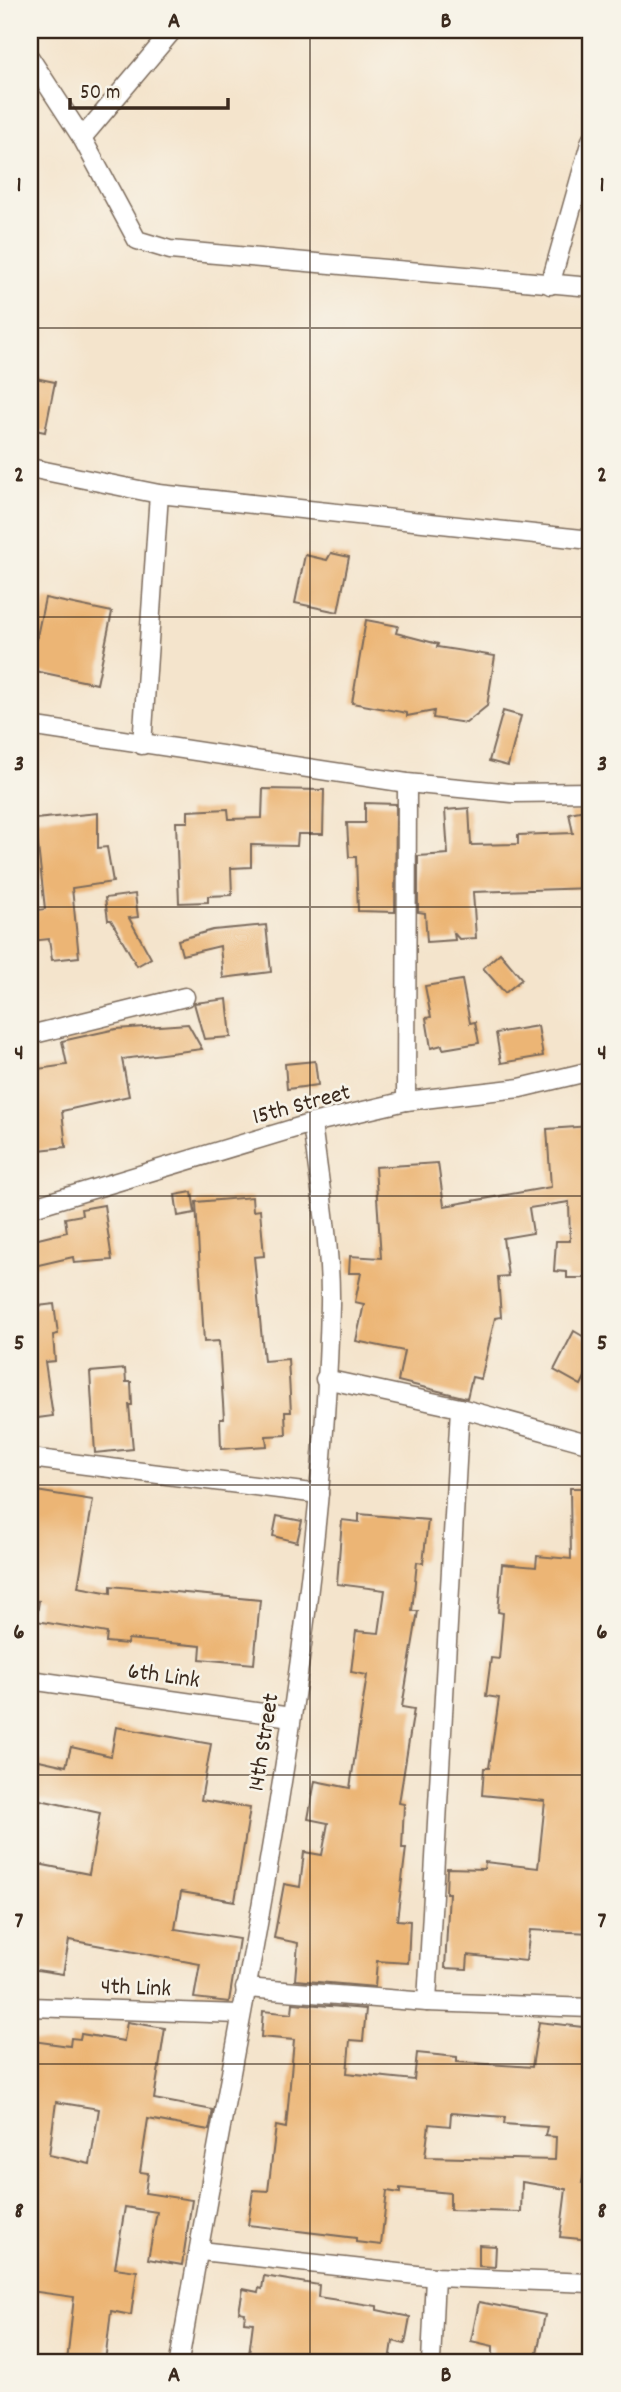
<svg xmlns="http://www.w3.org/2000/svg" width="621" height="2392" font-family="Dekko,sans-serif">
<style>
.building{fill:#ecb575;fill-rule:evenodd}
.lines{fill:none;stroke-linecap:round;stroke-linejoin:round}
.street-casing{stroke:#7c6b5b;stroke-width:21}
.street{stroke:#fff;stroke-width:18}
.grid{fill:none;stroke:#3b2a1e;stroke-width:2;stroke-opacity:0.55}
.labels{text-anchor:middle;stroke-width:5;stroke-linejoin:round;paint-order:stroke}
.street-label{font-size:24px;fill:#3b2a1e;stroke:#f7f3e8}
.neatline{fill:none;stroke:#3b2a1e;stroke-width:2.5}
.grid-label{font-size:23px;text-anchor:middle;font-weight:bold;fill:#3b2a1e}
</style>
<rect width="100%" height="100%" fill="#f7f3e8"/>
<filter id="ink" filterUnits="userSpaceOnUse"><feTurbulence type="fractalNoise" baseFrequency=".0143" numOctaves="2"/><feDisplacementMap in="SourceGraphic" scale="14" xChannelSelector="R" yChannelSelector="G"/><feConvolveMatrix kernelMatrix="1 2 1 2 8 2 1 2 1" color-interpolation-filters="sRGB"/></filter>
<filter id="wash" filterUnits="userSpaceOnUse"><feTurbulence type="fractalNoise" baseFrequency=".00686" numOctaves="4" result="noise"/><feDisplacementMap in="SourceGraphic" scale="28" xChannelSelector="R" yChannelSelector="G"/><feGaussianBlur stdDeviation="1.57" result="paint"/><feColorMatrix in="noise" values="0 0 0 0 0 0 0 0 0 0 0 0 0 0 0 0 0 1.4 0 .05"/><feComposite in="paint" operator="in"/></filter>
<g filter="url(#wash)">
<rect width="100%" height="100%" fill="#f4e4cc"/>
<g id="blocks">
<g class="building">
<path d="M30,377L55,382L45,432L30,429Z"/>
<path d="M331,553L349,557L338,612L295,603L305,555L327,560Z"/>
<path d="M45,598L112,612L97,684L30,670Z"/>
<path d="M366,620L398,626L396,633L438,644L437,647L495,656L487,706L466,723L433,718L434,711L407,716V713L352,703Z"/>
<path d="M503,711L521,716L508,766L489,761Z"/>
<path d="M263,789L324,790L323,834H298L297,846L251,845V867L231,868L232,895L208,896V902L179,903L176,822H188V811L228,809L229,819L262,818Z"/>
<path d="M365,803L396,804L395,912L358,911L356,857H349L347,823H365Z"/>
<path d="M469,808L471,845L518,844V835L573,833L569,813L591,809V888L473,892L476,938L459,939L454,933L455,940L427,942L425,913L418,912V856L448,854L445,810Z"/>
<path d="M98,813V848L107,847L113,882L72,888L79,957L52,960L49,939L31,941L30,911L45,909L35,819Z"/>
<path d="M135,894L138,917L129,918L151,958L137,966L111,920H108L105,898Z"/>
<path d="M266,925L271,972L223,978L220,946L182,955L178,940L213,930Z"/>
<path d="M500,953L522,979L505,993L483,968Z"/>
<path d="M462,980L470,1023L475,1022L479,1043L443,1049L442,1045L431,1048L426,1018L431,1017L425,986Z"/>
<path d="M227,999L231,1037L204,1039L194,1003Z"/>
<path d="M188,1024L202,1049L122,1059L129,1096L62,1111L66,1147L30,1151V1070L67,1065L62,1041L116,1029Z"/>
<path d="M538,1026L543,1056L501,1063L496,1033Z"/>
<path d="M315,1061L318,1085L287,1089L285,1064Z"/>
<path d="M591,1126V1278H567V1272L554,1271L556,1241H570L569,1202L529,1208L533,1233L503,1238L508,1276L498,1277L501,1317L495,1318L481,1379L472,1377L467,1398L398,1381L404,1351L356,1341L364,1304L355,1302L361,1273H349L350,1256L381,1258L375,1167L438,1163L444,1206L551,1187L547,1129Z"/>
<path d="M192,1192L195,1213L178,1216L175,1195Z"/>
<path d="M252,1197L253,1211L260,1210L264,1256L254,1257L264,1361L288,1359L291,1412H285L286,1435L266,1436L267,1446L221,1449L220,1419H224L219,1341L204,1342L196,1202Z"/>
<path d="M104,1205L112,1260L74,1263L73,1257L30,1267V1241L67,1232L65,1218L82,1215L81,1209Z"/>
<path d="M54,1304L58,1334L53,1335L55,1361L45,1362L53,1416L30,1419V1307Z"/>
<path d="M574,1331L591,1341V1365L581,1385L554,1370Z"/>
<path d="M125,1369L126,1382H131L132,1405H129L133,1449L95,1453L90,1372Z"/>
<path d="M570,1488H591V1933L530,1930L526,1961L468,1955L467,1969L445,1968L449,1893H446L447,1868L484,1869L485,1862L538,1868L545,1801L482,1795L484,1768H489L499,1698L486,1696L491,1658L499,1659L503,1613L498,1612L502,1564L536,1567L537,1556L571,1559Z"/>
<path d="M30,1490L93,1500L78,1587L111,1593V1586L260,1600L254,1664L200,1659L201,1646L128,1639L127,1644L106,1642L107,1633L36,1621L39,1601L30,1600Z"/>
<path d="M359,1514L428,1520L423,1563L417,1562L412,1611H418L402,1707L414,1709L399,1803L404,1804L402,1848H406L397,1920L410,1921L408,1963L377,1961L375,1987L295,1980L298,1943L274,1938L284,1884L300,1887L304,1852L322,1855L328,1823L308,1819L315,1781L350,1788L367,1675L351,1672L356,1631L379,1633L385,1590L337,1584L342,1520L359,1522Z"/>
<path d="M277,1516L302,1521L297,1542L273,1536Z"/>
<path d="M116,1727L211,1744L201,1800L250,1808L235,1901L181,1892L175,1929L239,1939L229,2002L194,1998L200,1964L69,1940L63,1974L30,1969V1897L38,1864L89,1874L100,1813L31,1798L39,1760L66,1766L71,1747L111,1756Z"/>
<path d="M293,2003L366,2009L363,2041L350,2040L347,2073L414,2080L417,2053L457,2057V2062L532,2067L539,2022L591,2028V2140L582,2183L591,2184V2240L560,2237L566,2189L522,2182L521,2212L450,2210V2193L400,2188V2193L387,2191L381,2245L356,2242V2238L248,2225L253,2190L268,2191L276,2126L286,2128L294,2040L261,2037L263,2011L292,2014ZM451,2113L505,2117L504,2124L547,2127L545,2136L556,2137L555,2160L425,2157L429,2124L450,2126Z"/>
<path d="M127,2022L165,2028L154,2099L213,2110L209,2130L148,2119L140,2172L148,2173L145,2193L192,2200L182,2265L148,2259L157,2212L125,2207L115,2268L137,2271L131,2315L111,2311L105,2362H67L74,2297L30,2291V2051L33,2041L70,2046L71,2038L80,2039L81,2034L124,2041ZM56,2102L99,2109L90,2164L49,2155Z"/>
<path d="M479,2245L496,2246L495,2267L479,2266Z"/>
<path d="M264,2276L319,2285L318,2297L377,2306V2310L410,2317L405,2344L393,2341L390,2361L380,2359V2362H336L310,2358L309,2362H248L253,2323L244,2322L245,2313L239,2312L243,2289L258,2292L259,2288L262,2289Z"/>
<path d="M479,2302L545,2315L535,2362H493V2346L471,2341Z"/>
</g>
</g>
</g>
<g filter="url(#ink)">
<use href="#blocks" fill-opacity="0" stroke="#7c6b5b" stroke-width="2"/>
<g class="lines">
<g class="street-casing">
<g id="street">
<path d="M30,58L82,138L137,240L170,250L591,287"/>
<path d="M82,138L173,30"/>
<path d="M550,285L591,140"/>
<path d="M30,468L159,494L591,540"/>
<path d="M30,726L407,783L512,793L591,792"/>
<path d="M142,745L159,494"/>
<path d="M30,1035L185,997"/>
<path d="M406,1101L407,783"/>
<path d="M30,1208L312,1123L406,1101L520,1088L591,1071"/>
<path d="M325,1379L460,1408L591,1444"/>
<path d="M30,1458L319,1494"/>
<path d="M30,1680L291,1717"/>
<path d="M245,1988L427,2002L591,2008"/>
<path d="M427,2002L460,1408"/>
<path d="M30,2007L240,2014"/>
<path d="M201,2251L435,2277L591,2283"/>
<path d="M179,2362C237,2015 322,1657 330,1305C331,1245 319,1183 312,1123"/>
<path d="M431,2362L435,2277"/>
</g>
</g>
<use href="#street" class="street"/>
</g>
</g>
<path class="grid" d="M310,30V2362M30,328H591M30,617H591M30,907H591M30,1196H591M30,1485H591M30,1775H591M30,2064H591"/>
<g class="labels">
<g class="street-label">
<text transform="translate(301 1103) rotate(-15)" y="8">15th Street</text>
<text transform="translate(164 1674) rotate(8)" y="8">6th Link</text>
<text transform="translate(262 1742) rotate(-81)" y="8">14th Street</text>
<text transform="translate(136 1986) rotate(2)" y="8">4th Link</text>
</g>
</g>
<rect width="621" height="2392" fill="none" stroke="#f7f3e8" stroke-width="77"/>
<path d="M70 98v10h158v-10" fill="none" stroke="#3b2a1e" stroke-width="3.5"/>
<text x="80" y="98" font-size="21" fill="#3b2a1e" stroke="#f7f3e8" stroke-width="5" paint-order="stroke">50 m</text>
<rect x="38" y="38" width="544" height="2316" class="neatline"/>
<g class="grid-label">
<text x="174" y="27">A</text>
<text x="446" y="27">B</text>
<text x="19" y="191">1</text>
<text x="602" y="191">1</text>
<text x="19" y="481">2</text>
<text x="602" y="481">2</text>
<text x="19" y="770">3</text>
<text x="602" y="770">3</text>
<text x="19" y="1059">4</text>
<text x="602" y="1059">4</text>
<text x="19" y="1349">5</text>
<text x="602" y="1349">5</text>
<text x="19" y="1638">6</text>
<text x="602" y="1638">6</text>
<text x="19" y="1927">7</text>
<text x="602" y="1927">7</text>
<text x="19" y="2217">8</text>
<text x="602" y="2217">8</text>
<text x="174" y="2381">A</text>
<text x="446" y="2381">B</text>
</g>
</svg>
